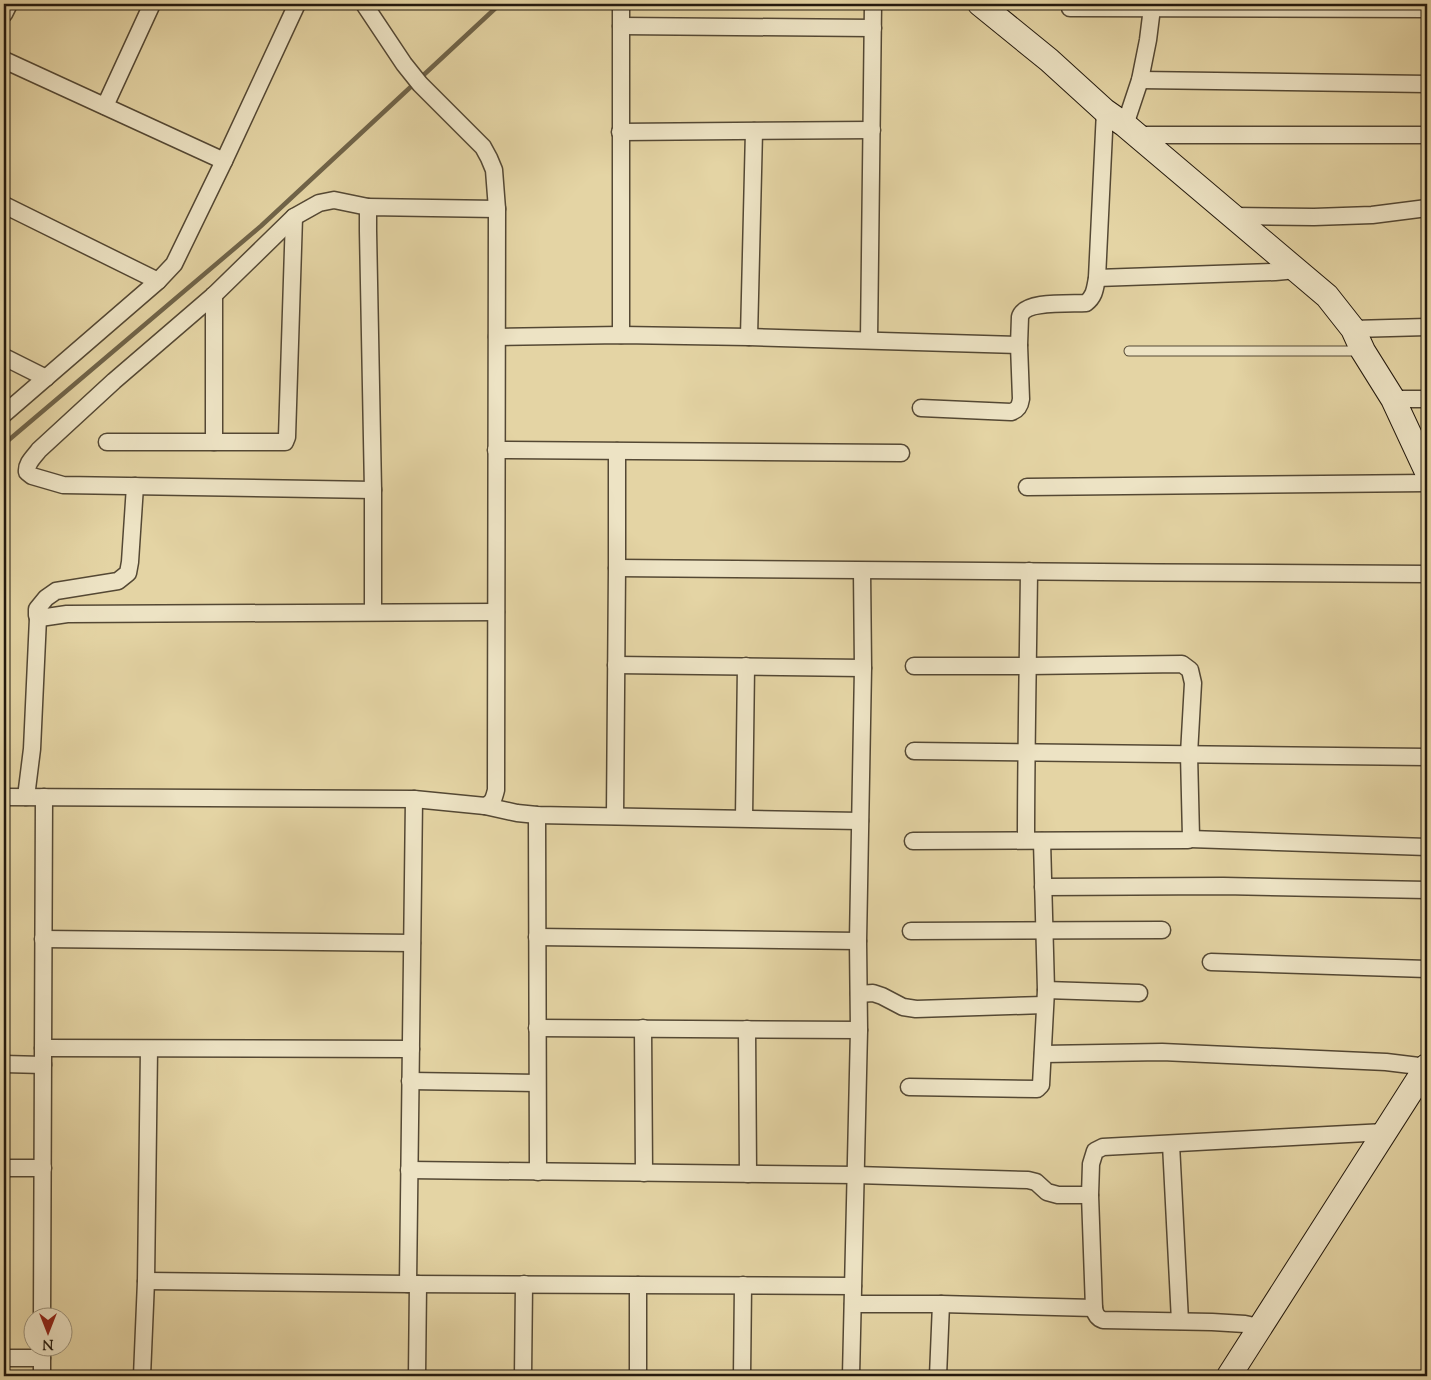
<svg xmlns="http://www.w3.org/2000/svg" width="1431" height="1380" font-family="'Sorts Mill Goudy',serif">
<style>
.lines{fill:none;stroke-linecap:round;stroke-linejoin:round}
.stream{stroke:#706449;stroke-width:4.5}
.lane-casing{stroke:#544834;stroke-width:11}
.street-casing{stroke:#544834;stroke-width:19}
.secondary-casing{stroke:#241a0e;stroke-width:26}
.lane{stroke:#ede3c4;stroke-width:9}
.street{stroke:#ede3c4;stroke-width:16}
.secondary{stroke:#ede3c4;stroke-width:24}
</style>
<rect width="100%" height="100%" fill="#e4d4a4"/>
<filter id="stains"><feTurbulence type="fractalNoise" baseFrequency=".004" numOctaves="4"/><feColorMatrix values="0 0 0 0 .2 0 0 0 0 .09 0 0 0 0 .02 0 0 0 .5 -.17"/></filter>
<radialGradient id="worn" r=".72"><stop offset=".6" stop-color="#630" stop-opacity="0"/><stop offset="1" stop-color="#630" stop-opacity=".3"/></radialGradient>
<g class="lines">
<path class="stream" d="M4,444L261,226L500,4"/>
<g class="lane-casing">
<path id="lane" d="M1129,351H1360"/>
</g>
<g class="street-casing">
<g id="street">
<path d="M1070,8L1427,9"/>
<path d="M4,14L9,4"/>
<path d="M621,26L873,28"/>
<path d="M4,60L224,161"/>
<path d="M1140,80L1427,84"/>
<path d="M105,106L152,4"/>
<path d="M1125,125L1140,80L1148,40L1152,8"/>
<path d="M620,132L872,130"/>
<path d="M1137,135H1427"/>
<path d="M4,205L158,281"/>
<path d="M368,207L334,200L319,203L294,217L214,295L114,381L39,450C34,457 26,463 27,472L32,476L63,485L373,490"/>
<path d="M1232,216L1314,217L1372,215L1427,208"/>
<path d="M1097,278L1275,272L1296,270"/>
<path d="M1353,329L1427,327"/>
<path d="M621,335V4"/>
<path d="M497,337L621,335L749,337L1019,345"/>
<path d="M749,337L754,131"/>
<path d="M869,340L873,4"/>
<path d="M4,357L46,378"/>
<path d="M1393,399H1427"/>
<path d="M921,408L1011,412C1018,410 1020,406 1021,399L1019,345L1020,317C1024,300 1071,304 1086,303C1095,296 1095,288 1097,278L1105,111"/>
<path d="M4,414L158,281L174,264L224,161L297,4"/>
<path d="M107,442H285L287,437L294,217"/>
<path d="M214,442V295"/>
<path d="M496,450L901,453"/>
<path d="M135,486L130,562L128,573L118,581L56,591L46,598L37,609V615L38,618H40L67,614L496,612"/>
<path d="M1027,487L1427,483"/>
<path d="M617,568C887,572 1157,572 1427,574"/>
<path d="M373,612V490L368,231V207L497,209"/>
<path d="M616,665L863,668"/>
<path d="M914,751L1427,757"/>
<path d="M4,797L414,799L485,806C493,803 494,798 496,790L497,209L494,170L489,158L483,147L420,84L404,64L364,4"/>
<path d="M26,797L32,749L38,618"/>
<path d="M485,806L517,813L537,815L860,821"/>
<path d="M537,815L538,1172"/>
<path d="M615,816L617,568V451"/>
<path d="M744,818L746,666"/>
<path d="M1190,839L1427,847"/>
<path d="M1026,840C1026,750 1028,661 1029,571"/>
<path d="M913,841L1188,840L1191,837L1189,754L1193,683L1190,670L1182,664L1028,666H914"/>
<path d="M1043,887L1223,886L1427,890"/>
<path d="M911,931L1162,930"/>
<path d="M537,937L858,941"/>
<path d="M43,939L412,943"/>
<path d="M1211,962L1427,969"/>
<path d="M1046,990L1139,993"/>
<path d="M859,994L873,993L882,996L903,1007L916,1009L1044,1005"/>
<path d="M537,1028L859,1030"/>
<path d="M643,1028L644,1173"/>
<path d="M747,1029L748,1174"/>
<path d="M43,1048L411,1049"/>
<path d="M1043,1054L1162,1052L1386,1062L1427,1067"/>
<path d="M4,1064L43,1065"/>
<path d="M410,1081L537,1083"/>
<path d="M909,1087L1037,1089L1041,1085L1046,990L1042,841"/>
<path d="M1171,1144L1180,1321"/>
<path d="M4,1168H43"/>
<path d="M409,1170L856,1175L1028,1180L1036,1182L1047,1192L1058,1195H1090"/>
<path d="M146,1281L408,1284L853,1286"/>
<path d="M408,1284L414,799"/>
<path d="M853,1304H941L1094,1308"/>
<path d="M42,1318L44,797"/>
<path d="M1259,1327L1245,1324L1212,1322L1103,1320C1097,1318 1095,1314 1094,1308L1090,1195L1091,1164L1095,1151L1103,1147L1385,1132"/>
<path d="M4,1358H42"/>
<path d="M42,1376V1348"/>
<path d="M142,1376L146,1281L149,1049"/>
<path d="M417,1376L418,1284"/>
<path d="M523,1376L524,1284"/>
<path d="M638,1376V1285"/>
<path d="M742,1376L743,1285"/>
<path d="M851,1376L859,1030L858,941L863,668L862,571"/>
<path d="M938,1376L941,1304"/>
</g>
</g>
<g class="secondary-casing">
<g id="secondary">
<path d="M980,4L1049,60L1105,111L1125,125L1327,296L1353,329L1363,351L1393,399L1427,472"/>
<path d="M1229,1376L1427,1066"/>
</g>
</g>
<use href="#lane" class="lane"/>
<use href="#street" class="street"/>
<use href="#secondary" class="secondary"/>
</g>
<rect width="1431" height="1380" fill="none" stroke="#e4d4a4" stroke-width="20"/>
<rect x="5" y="5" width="1421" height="1370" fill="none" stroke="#241a0e" stroke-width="2.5"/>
<rect x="10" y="10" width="1411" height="1360" fill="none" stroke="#241a0e"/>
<g transform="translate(48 1332) rotate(180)"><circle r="24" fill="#ede3c4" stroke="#9d937b"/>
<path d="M0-4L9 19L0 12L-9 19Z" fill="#8f2418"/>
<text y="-8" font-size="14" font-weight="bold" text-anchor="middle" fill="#241a0e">N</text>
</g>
<rect width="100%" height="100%" filter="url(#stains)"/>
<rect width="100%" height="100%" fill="url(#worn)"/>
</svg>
